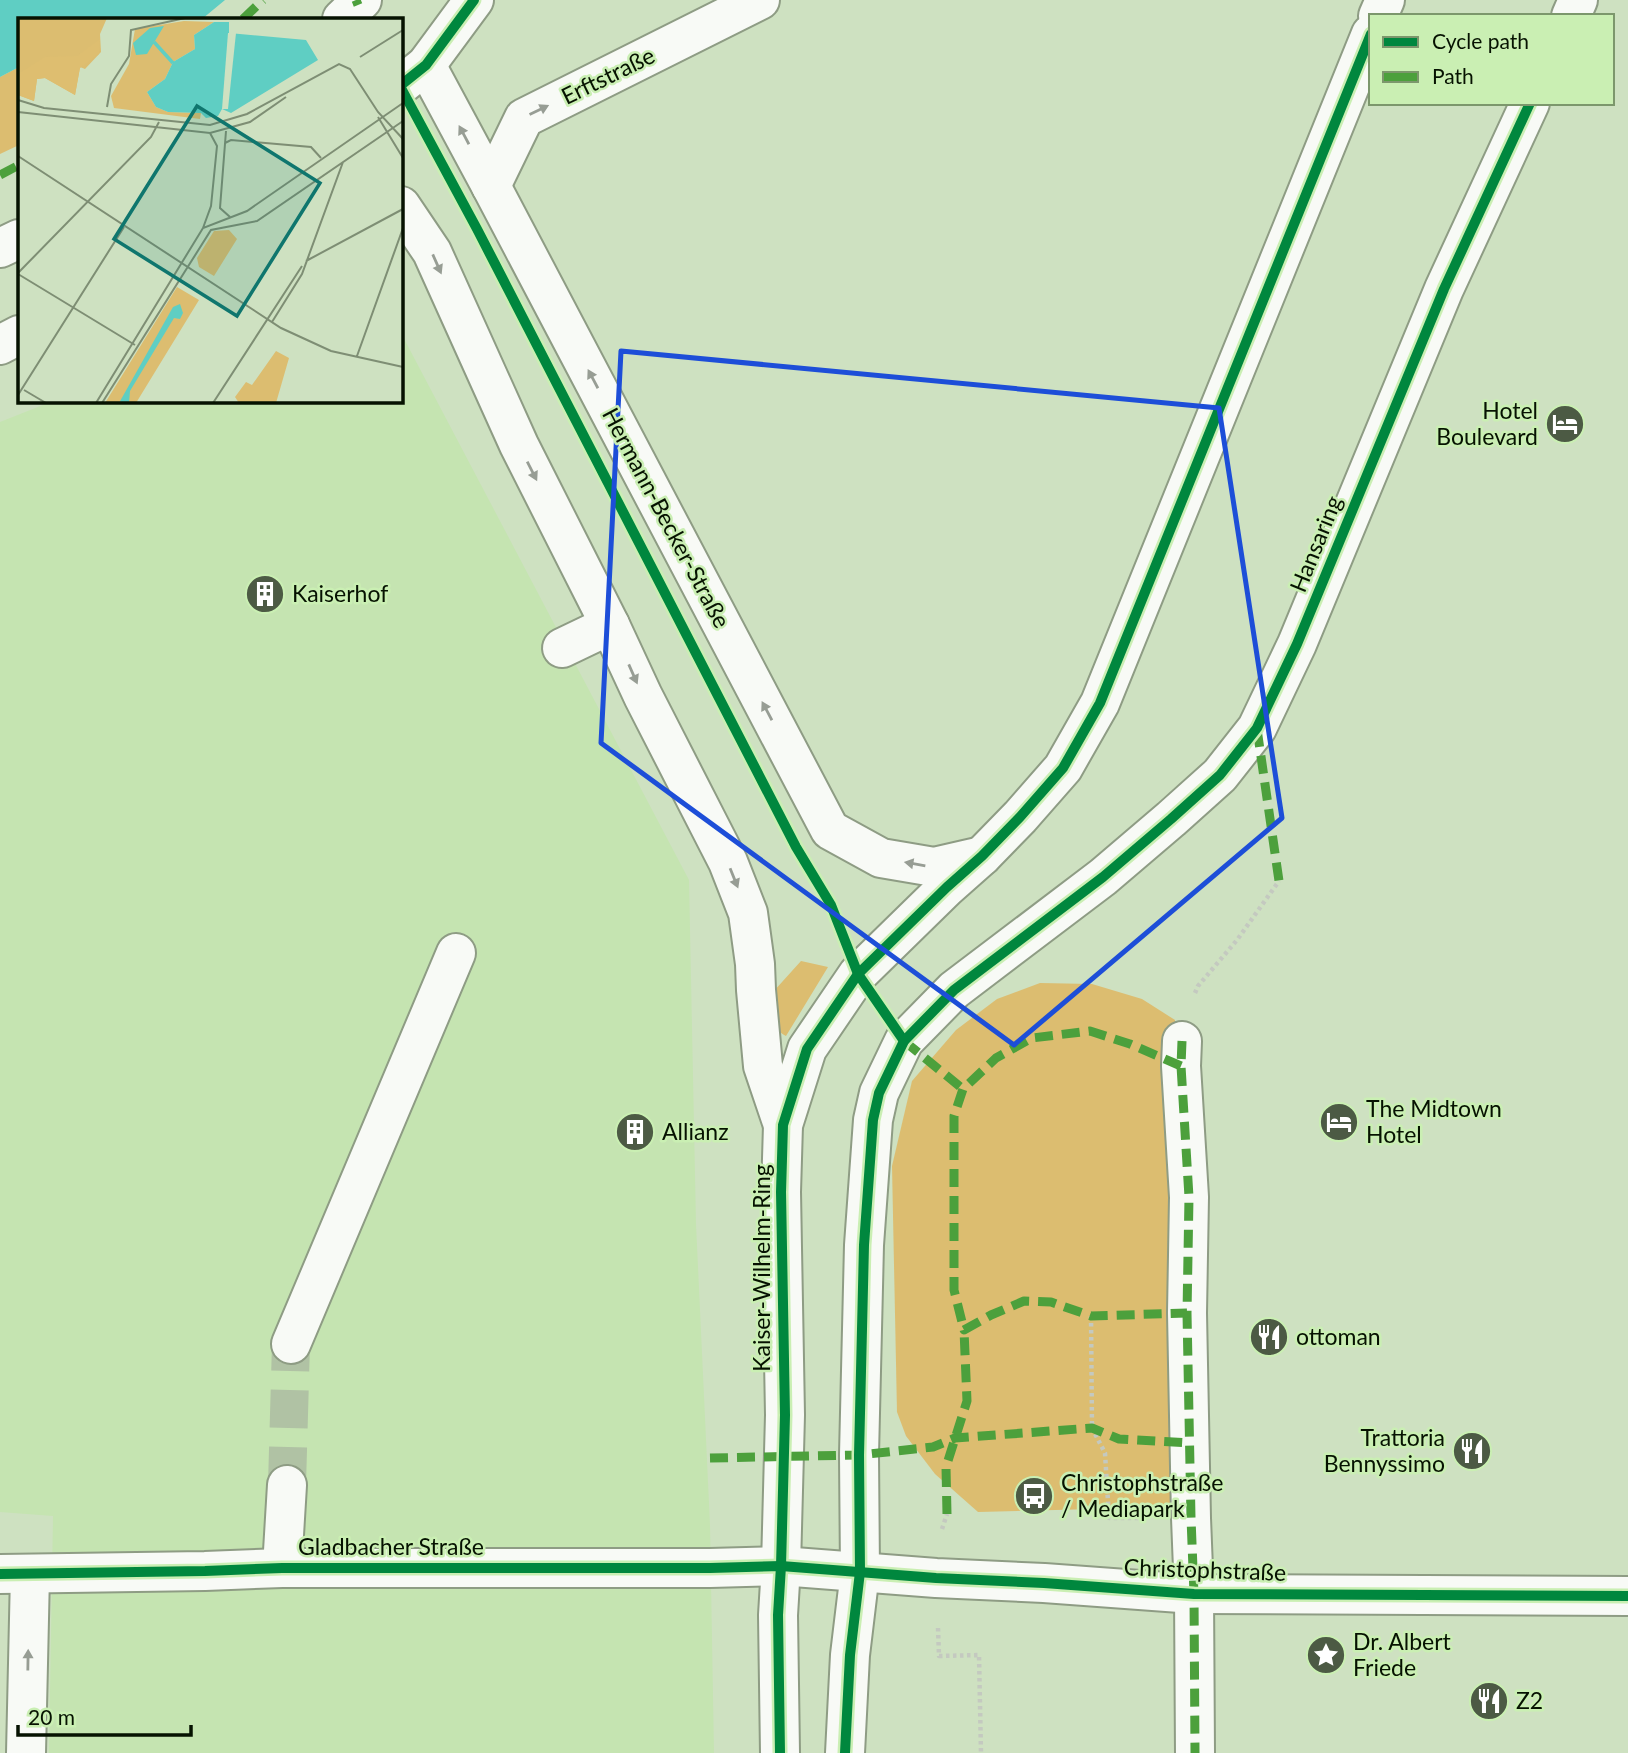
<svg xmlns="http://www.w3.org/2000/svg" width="1628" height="1753" font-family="Lato,sans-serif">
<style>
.built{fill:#c5e4b1}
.green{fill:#dcbd70}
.water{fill:#5fcec3}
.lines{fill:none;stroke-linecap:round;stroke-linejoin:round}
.minor-tunnel{stroke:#b0c2a4;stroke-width:38;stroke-dasharray:38 19;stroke-linecap:butt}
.minor-casing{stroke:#8e9c84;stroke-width:42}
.major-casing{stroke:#8e9c84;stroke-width:42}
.path{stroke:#c4c9c0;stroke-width:4.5;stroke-dasharray:3.5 3.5;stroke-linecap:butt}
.minor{stroke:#f8faf6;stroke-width:38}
.major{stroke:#f8faf6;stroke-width:38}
.quiet{stroke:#4ca03c;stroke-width:9;stroke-dasharray:18 9;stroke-linecap:butt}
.cycleway-casing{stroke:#caefb3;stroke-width:15}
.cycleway{stroke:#00873e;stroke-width:10}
.oneway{fill:#979d94}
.marked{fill:none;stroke:#1d4ed8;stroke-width:5;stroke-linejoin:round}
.labels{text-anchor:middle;stroke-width:5;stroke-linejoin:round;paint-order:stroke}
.street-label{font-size:23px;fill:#061201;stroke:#caefb3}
.poi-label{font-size:23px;fill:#061201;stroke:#caefb3;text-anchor:start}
.inset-river{fill:none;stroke:#5fcec3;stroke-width:3.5}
.inset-road{fill:none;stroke:#7e8e74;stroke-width:2}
.view{fill:#0f766e;fill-opacity:0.15;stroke:#0f766e;stroke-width:3.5}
.inset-edge{fill:none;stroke:#061201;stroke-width:3.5}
</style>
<rect width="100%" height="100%" fill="#cee1c1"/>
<path class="built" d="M401,333L689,880L696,1224L710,1525L714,1753H49L53,1516L0,1512V422L53,401H401Z"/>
<g class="green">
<path d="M19,67V145L0,154V77Z"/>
<path d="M801,961L828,967L786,1036C769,1028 773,1008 773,992Z"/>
<path d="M1040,983L1092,984L1142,999L1175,1020L1176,1434L1174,1507L978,1512L935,1474L906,1436L897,1412L892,1166L912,1081L956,1030L997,999Z"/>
</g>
<path class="water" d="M0,0H225L202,19H19V67L0,77Z"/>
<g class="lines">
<path class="minor-tunnel" d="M287,1485L291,1344"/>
<g class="minor-casing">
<g id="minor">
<path d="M426,65L491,186L830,830L881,858L934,867L982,856"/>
<path d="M491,186L524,118L760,0"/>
<path d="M401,206L432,252L519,445L610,625L643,696L728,862L748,913L755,964L756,990L763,1066L783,1125"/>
<path d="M562,648L610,625"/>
<path d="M1182,1041L1181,1066L1189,1197L1187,1313L1191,1518L1194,1594L1195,1753"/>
<path d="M291,1344L456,953"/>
<path d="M282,1568L287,1485"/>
<path d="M0,1574L205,1571L282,1568H710L781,1566L936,1578L1044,1583L1194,1594L1628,1596"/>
<path d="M26,1753L30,1574"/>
</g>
</g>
<g class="major-casing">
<g id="major">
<path d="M1378,16L1385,0"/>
<path d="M1571,16L1578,0"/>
<path d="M342,19L362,0"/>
<path d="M401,85L426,65L474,0"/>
<path d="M0,248L19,239"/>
<path d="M0,345L19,335"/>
<path d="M780,1753L778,1615L781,1566L785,1415L781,1192L783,1125L807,1049L858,974L947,887L982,856L1020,817L1063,768L1100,703L1371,34"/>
<path d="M845,1753L850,1655L860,1572L859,1455L864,1245L873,1120L879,1093L904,1041L954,990L1103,877L1171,819L1220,775L1257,728L1297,644L1444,289L1530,103"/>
</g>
</g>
<g class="path">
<path d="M817,882L831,905L838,925"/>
<path d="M1195,993L1198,986L1237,940L1279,881"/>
<path d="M1091,1316L1092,1428L1105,1453L1109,1518H1141"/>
<path d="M942,1529L947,1514"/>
<path d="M938,1628L939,1656L979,1655L981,1753"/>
</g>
<use href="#minor" class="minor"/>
<use href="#major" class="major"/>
<g class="quiet">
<path d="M356,0L358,5"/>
<path d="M243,19L263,0"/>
<path d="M0,175L19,165"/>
<path d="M1257,729L1279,881"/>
<path d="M904,1041L963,1089"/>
<path d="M1182,1041L1181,1066L1189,1197L1187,1313L1191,1518L1194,1594L1195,1753"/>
<path d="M1181,1066L1130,1044L1090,1031L1032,1038L996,1058L963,1089L954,1116V1290L964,1330L991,1315L1024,1301L1051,1302L1091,1316L1187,1313"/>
<path d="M710,1458L859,1455L933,1447L955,1438L1092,1428L1119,1439L1189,1443"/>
<path d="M947,1514L946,1467L967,1401L964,1330"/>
</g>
<g class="cycleway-casing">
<g id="cycleway">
<path d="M401,85L426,65L474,0"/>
<path d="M401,88L477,229L796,847L831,905L858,974L904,1041"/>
<path d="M0,1574L205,1571L282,1568H710L781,1566L936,1578L1044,1583L1194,1594L1628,1596"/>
<path d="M780,1753L778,1615L781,1566L785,1415L781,1192L783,1125L807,1049L858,974L947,887L982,856L1020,817L1063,768L1100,703L1371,34"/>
<path d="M845,1753L850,1655L860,1572L859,1455L864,1245L873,1120L879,1093L904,1041L954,990L1103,877L1171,819L1220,775L1257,728L1297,644L1444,289L1530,103"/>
</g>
</g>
<use href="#cycleway" class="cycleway"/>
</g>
<defs><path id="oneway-solid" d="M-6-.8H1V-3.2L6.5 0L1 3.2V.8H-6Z" transform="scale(1.75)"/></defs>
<g class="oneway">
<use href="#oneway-solid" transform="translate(539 110) rotate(-26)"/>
<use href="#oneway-solid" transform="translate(464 135) rotate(-118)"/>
<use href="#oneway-solid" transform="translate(437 264) rotate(66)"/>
<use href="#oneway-solid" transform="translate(593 379) rotate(-118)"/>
<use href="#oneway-solid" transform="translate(532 471) rotate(63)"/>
<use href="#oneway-solid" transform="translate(633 674) rotate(66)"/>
<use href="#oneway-solid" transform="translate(767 711) rotate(-118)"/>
<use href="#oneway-solid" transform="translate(915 864) rotate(-170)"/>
<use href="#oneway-solid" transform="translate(734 878) rotate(68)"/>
<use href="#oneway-solid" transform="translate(28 1660) rotate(-89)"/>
</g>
<path class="marked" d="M621,351L1219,408L1282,818L1014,1045L601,743Z"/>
<defs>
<g id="hotel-disc" transform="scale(2.0125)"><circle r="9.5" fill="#4c5a44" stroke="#caefb3"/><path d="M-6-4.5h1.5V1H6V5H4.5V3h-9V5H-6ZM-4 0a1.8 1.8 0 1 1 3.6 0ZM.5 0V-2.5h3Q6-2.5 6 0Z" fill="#fff"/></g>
<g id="building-disc" transform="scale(2.0125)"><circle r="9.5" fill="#4c5a44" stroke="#caefb3"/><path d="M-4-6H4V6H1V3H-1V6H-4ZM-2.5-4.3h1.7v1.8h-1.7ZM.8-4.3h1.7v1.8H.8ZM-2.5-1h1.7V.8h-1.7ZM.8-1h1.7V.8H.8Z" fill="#fff"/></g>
<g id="restaurant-disc" transform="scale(2.0125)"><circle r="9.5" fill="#4c5a44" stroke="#caefb3"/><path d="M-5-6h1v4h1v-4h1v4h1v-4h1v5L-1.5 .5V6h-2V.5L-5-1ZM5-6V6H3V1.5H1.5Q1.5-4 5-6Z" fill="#fff"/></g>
<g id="bus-disc" transform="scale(2.0125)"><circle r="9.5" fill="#4c5a44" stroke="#caefb3"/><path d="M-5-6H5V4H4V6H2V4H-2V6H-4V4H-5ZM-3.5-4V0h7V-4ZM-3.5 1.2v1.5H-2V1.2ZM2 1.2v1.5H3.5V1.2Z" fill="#fff"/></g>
<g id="sight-disc" transform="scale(2.0125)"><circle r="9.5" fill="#4c5a44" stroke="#caefb3"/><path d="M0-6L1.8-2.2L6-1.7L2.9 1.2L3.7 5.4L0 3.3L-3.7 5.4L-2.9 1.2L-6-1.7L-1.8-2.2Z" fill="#fff"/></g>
</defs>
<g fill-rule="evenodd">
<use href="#hotel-disc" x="1565" y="424"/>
<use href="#building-disc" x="265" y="594"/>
<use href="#hotel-disc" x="1339" y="1122"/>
<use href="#building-disc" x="635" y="1132"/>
<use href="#restaurant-disc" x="1269" y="1337"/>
<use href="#restaurant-disc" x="1472" y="1451"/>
<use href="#bus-disc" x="1034" y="1496"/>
<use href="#sight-disc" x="1326" y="1655"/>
<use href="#restaurant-disc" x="1489" y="1701"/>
</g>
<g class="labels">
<g class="street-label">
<text transform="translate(608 76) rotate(-26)" y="8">Erftstraße</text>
<text transform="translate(666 518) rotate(62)" y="8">Hermann-Becker-Straße</text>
<text transform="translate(1316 544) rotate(-68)" y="8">Hansaring</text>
<text transform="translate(762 1268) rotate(-90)" y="8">Kaiser-Wilhelm-Ring</text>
<text x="391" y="1555">Gladbacher Straße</text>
<text transform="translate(1205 1570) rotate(2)" y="8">Christophstraße</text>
</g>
<g class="poi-label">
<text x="1538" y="419" text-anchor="end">Hotel<tspan x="1538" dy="26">Boulevard</tspan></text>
<text x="292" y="602">Kaiserhof</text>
<text x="1366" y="1117">The Midtown<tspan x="1366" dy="26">Hotel</tspan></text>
<text x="662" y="1140">Allianz</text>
<text x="1296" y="1345">ottoman</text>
<text x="1445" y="1446" text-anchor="end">Trattoria<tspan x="1445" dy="26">Bennyssimo</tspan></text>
<text x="1061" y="1491">Christophstraße<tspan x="1061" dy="26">/ Mediapark</tspan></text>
<text x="1353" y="1650">Dr. Albert<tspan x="1353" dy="26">Friede</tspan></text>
<text x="1516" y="1709">Z2</text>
</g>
</g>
<g transform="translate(18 18)">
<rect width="385" height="385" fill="#cee1c1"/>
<path d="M0,0H89L82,16L83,34L67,51L62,49L57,77L27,60L19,61L16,83L0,77ZM166,3L196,4L176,17L177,31L155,44L147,61L129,74L138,89L150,94L183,95L182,101L96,90L93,78L111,46L117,11ZM211,212L219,221L196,258L181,249L179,240L196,213ZM159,269L181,282L118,385H87ZM258,333L271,340L258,385H221L217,379L228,364L234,367Z" fill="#dcbd70"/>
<path d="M82,21L81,36L62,50L57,77L27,60L19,61L16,83L0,77V56L27,39L59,38Z" fill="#debe70"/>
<path d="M196,4H211V15L288,22L300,42L213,95L204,91L200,98L188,100L183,95L150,94L138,89L129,74L147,61L155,44L177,31L176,17ZM146,8L129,36L118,37L115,25L132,10ZM162,286L165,295L162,301L156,300L112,373L111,385H101L155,289Z" fill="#5fcec3"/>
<path d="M210,15H218L210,91H204Z" fill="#cee1c1"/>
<path class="inset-river" d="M136,24L155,45"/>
<path class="inset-road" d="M342,39L385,12M0,82L26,90L192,107L229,96L321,46L332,51L360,94L385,121M89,89L93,66L111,38L113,12L167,0M0,94L192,115L232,104L268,79M360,99L385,140M208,113L202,190L212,199M207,125L213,122L293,129L303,140M0,138L263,310L313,333L385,349M185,210L193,188L199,128L192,115M288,243L385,191M0,255L133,119L141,104M0,256L117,327M254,304L284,256L325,144M339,338L385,210M6,372L28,385M0,377L106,209M78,385L185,210L229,193L385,85M84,385L193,212L239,203L385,103M195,385L284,248"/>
<path class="view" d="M179,88L302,165L219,298L96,221Z"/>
<rect width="385" height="385" class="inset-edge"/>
</g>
<rect x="1369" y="14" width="245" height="91" fill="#caefb3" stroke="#7c976c" stroke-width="2"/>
<rect x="1383" y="37" width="35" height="10" fill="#00873e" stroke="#7c976c" stroke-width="2"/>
<text x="1432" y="49" font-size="21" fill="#061201">Cycle path</text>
<rect x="1383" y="72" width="35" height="10" fill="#4ca03c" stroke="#7c976c" stroke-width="2"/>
<text x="1432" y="84" font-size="21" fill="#061201">Path</text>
<path d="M18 1725v10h173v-10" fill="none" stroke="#061201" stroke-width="3.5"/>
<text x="28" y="1725" font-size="21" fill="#061201" stroke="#caefb3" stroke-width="5" paint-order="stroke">20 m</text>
</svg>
